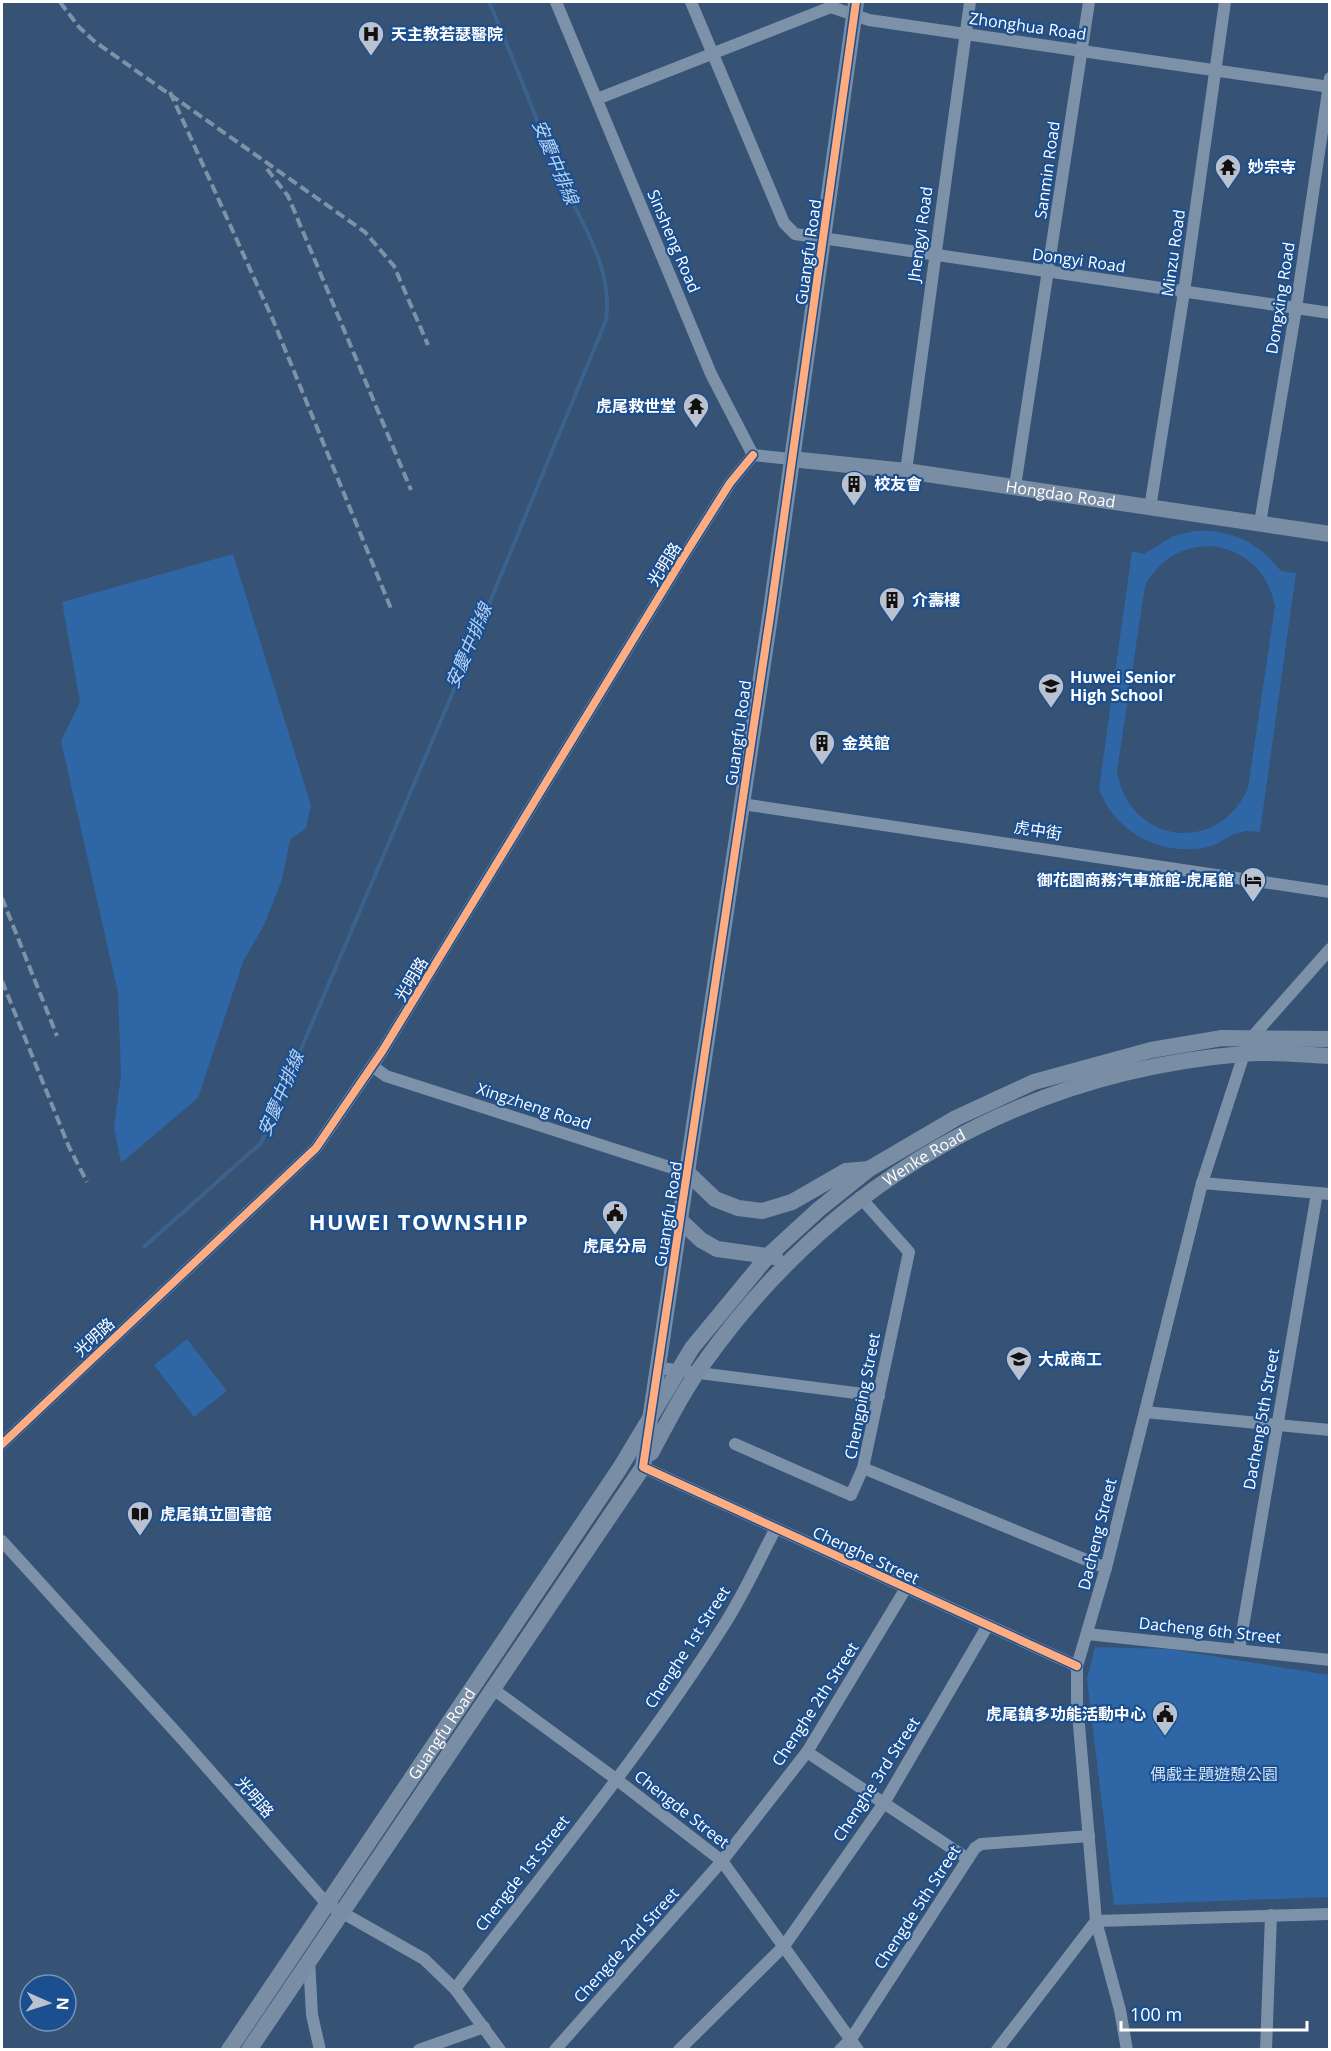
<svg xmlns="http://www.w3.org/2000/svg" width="1331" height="2051" font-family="'Open Sans','Noto Sans TC',sans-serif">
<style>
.green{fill:#2f66a5;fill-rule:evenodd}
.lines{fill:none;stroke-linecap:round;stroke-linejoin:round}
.stream{stroke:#3b618d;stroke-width:4}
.street{stroke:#7d92a8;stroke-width:12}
.secondary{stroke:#798da4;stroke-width:16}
.rail{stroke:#7e92a7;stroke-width:4;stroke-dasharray:10 4.5;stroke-linecap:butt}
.cycleway-casing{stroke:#1b4f8f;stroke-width:11}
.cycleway{stroke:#ffac80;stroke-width:8}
.labels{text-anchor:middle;stroke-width:4.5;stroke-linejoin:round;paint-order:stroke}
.street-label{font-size:16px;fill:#fff;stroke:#1b4f8f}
.poi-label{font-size:16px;font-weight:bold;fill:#fff;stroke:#1b4f8f;text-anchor:start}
.park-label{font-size:16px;fill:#cfe3fa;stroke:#1b4f8f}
.water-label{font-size:18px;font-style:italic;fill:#b5d3f5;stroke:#1b4f8f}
.district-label{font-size:22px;font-weight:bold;letter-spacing:1.5px;fill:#fff;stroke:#1b4f8f}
</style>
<rect width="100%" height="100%" fill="#365274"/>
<g class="green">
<path d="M1195,531C1231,529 1259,543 1281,571L1296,573L1260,832C1255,832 1247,830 1242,832C1230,834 1220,844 1208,847C1162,857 1115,833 1099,789L1132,551L1144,554L1173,536ZM1212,546C1246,551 1268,572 1275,606L1248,788C1218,856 1129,844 1117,771L1145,586C1159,560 1181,546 1212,546Z"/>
<path d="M233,554L311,805L306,828L290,840L282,880L264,925L243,962L198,1098L121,1163L114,1127L121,1075L118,993L61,741L80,702L62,602Z"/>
<path d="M187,1339L227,1391L194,1417L154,1365Z"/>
<path d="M1095,1647L1169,1649L1329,1675V1897L1114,1905L1087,1679Z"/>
</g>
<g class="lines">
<path class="stream" d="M144,1247L261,1143L448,704L606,320C614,263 576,217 556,167C533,112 513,56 489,2"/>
<g class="street">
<path d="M556,2L711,374L753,455L791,459"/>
<path d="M691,2L784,223L795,234L1330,313"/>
<path d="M597,99L831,7L869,20L1330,87"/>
<path d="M906,471L970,2"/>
<path d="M1015,486L1089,2"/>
<path d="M1150,508L1184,292L1225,2"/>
<path d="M1260,523L1296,308L1330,78"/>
<path d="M742,804L1330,892"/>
<path d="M372,1066L386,1076L688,1173"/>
<path d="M1202,1183L1330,1194"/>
<path d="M660,1368L879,1396"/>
<path d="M1145,1412L1330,1430"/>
<path d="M2,1444L316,1148L383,1050L684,556L730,483L753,455"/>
<path d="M735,1444L851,1495L863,1468L909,1252L860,1197"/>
<path d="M643,1467L1077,1666"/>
<path d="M863,1468L1106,1568"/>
<path d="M2,1541L182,1739L327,1904L424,1959L455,1989L500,2050"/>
<path d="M1087,1634L1330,1660"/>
<path d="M1239,1650L1317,1193"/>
<path d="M493,1689L616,1779L722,1861L858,2050"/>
<path d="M807,1752L968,1859"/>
<path d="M309,1959L312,2015L320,2050"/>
<path d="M455,1989C546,1869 644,1752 724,1625C744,1594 759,1560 776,1528"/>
<path d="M419,2050L484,2027"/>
<path d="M555,2050L722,1861L807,1752L906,1588"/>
<path d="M679,2050L784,1946L884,1803L988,1625"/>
<path d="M840,2050L851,2039L975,1848L981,1844L1089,1836"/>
<path d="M997,2050L1096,1921L1330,1914"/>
<path d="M1127,2050L1120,2010L1096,1921L1077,1702V1666L1106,1568L1202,1183L1244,1054L1253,1036L1330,949"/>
<path d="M1266,2050L1271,1915"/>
</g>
<g class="secondary">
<path id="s1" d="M791,459L906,471L1330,534"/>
<path d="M688,1173L715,1199L738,1208L762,1211L792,1202L846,1171L869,1169"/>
<path d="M679,1219L701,1240L717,1249L775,1257"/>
<path id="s2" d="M651,1453C668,1422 684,1389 706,1360C834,1181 1023,1072 1243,1054C1272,1051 1301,1055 1330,1056"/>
<path id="s3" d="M229,2050L620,1468L692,1348L768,1256L818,1210L869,1169L956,1118L1034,1082L1151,1050L1222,1038L1330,1039"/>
<path d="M249,2050L643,1467L771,610L856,2"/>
</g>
<g class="rail">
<path d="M60,2L79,27L94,41L365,232L394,266L428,345"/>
<path d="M170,92L273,320L392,611"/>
<path d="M267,169L288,196L411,490"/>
<path d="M2,898L57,1036"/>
<path d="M2,981L69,1147L87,1182"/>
</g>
<g class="cycleway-casing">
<g id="cycleway">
<path d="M856,2L771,610L643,1467L1077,1666"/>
<path d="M2,1444L316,1148L383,1050L684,556L730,483L753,455"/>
</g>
</g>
<use href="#cycleway" class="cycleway"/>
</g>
<defs>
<g id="hospital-pin" transform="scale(1.35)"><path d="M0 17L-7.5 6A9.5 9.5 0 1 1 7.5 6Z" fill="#b9c2ce" stroke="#1b4f8f"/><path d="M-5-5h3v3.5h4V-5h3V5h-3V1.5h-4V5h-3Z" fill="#111"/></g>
<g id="temple-pin" transform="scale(1.35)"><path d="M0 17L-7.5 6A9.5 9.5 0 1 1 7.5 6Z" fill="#b9c2ce" stroke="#1b4f8f"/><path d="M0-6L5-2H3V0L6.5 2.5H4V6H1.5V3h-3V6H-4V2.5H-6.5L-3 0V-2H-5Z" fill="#111"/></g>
<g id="building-pin" transform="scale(1.35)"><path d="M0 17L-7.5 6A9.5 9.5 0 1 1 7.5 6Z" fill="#b9c2ce" stroke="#1b4f8f"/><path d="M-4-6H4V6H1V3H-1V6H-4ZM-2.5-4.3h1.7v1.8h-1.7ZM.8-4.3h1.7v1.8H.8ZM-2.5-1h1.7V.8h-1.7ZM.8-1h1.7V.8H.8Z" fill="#111"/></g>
<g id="school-pin" transform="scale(1.35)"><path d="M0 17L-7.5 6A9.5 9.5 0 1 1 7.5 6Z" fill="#b9c2ce" stroke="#1b4f8f"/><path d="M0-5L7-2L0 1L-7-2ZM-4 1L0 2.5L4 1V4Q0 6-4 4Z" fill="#111"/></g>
<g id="hotel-pin" transform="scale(1.35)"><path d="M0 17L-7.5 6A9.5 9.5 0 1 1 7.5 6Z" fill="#b9c2ce" stroke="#1b4f8f"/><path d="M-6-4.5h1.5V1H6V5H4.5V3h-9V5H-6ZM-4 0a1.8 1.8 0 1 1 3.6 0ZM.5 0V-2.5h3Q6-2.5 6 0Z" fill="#111"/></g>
<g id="civic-pin" transform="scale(1.35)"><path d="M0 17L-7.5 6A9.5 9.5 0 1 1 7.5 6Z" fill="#b9c2ce" stroke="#1b4f8f"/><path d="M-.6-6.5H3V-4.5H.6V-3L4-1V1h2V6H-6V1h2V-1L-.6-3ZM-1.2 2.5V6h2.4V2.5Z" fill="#111"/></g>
<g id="library-pin" transform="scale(1.35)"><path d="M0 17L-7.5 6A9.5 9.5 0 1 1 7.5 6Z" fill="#b9c2ce" stroke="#1b4f8f"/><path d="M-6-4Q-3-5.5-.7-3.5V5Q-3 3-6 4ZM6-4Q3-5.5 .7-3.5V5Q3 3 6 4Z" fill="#111"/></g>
</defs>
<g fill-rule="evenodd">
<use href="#hospital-pin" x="371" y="34"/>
<use href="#temple-pin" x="1228" y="167"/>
<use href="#temple-pin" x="696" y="406"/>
<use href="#building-pin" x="854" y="484"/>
<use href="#building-pin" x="892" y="600"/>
<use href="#school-pin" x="1051" y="686"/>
<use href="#building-pin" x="822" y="743"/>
<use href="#hotel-pin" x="1253" y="880"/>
<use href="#civic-pin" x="615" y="1213"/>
<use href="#school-pin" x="1019" y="1359"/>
<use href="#library-pin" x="140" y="1514"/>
<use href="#civic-pin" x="1165" y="1714"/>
</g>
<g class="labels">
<g class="street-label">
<text transform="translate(1028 26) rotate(8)" y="6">Zhonghua Road</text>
<text transform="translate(1047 170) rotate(-82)" y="6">Sanmin Road</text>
<text transform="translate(920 234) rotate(-82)" y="6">Jhengyi Road</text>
<text transform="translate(674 241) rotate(67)" y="6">Sinsheng Road</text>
<text transform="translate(808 252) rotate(-82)" y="6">Guangfu Road</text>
<text transform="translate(1173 253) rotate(-82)" y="6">Minzu Road</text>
<text transform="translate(1079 260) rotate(8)" y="6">Dongyi Road</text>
<text transform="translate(1280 298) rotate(-81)" y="6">Dongxing Road</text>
<text dy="6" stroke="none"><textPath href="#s1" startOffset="272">Hongdao Road</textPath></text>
<text transform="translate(664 564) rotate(-58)" y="6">光明路</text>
<text transform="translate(738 733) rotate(-82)" y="6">Guangfu Road</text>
<text transform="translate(1038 830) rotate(9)" y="6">虎中街</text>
<text transform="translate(411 979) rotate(-59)" y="6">光明路</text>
<text transform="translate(534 1106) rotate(18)" y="6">Xingzheng Road</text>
<text dy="6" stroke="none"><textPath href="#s2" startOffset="408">Wenke Road</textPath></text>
<text transform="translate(668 1214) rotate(-81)" y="6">Guangfu Road</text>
<text transform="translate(94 1337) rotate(-43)" y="6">光明路</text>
<text transform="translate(862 1396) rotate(-79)" y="6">Chengping Street</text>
<text transform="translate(1261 1419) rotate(-80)" y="6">Dacheng 5th Street</text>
<text transform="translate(1097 1534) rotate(-76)" y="6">Dacheng Street</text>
<text transform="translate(866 1555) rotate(25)" y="6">Chenghe Street</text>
<text transform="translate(1210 1630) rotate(6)" y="6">Dacheng 6th Street</text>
<text transform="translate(687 1647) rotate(-57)" y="6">Chenghe 1st Street</text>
<text transform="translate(815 1704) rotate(-57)" y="6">Chenghe 2th Street</text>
<text dy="6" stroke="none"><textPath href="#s3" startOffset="381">Guangfu Road</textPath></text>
<text transform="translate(876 1779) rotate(-57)" y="6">Chenghe 3rd Street</text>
<text transform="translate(255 1797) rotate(49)" y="6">光明路</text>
<text transform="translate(682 1809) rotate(38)" y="6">Chengde Street</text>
<text transform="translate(522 1873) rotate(-52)" y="6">Chengde 1st Street</text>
<text transform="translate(917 1907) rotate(-57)" y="6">Chengde 5th Street</text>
<text transform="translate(626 1945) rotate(-48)" y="6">Chengde 2nd Street</text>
</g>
<g class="poi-label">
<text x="391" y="40">天主教若瑟醫院</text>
<text x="1248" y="173">妙宗寺</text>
<text x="676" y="412" text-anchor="end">虎尾救世堂</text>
<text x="874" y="490">校友會</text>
<text x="912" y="606">介壽樓</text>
<text x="1070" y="683">Huwei Senior<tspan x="1070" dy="18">High School</tspan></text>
<text x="842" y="749">金英館</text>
<text x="1234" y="886" text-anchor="end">御花園商務汽車旅館-虎尾館</text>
<text x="615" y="1252" text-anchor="middle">虎尾分局</text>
<text x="1038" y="1365">大成商工</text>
<text x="160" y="1520">虎尾鎮立圖書館</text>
<text x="1146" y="1720" text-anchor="end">虎尾鎮多功能活動中心</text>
</g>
<g class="park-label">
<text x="1214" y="1780">偶戲主題遊憩公園</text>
</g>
<g class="water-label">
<text transform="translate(555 162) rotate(67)" y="6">安慶中排線</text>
<text transform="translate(469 646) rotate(-67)" y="6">安慶中排線</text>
<text transform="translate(281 1094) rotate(-67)" y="6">安慶中排線</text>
</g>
<g class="district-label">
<text x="419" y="1230">HUWEI TOWNSHIP</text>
</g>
</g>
<rect width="1331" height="2051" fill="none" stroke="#ffffff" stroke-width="6"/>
<g transform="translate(48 2003) rotate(93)"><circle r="28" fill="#1b4f8f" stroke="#7695bc" stroke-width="1.5"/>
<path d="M0-4.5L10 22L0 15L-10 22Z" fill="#b9c2ce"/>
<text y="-9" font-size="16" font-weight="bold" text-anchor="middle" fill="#ffffff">N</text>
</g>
<path d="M1121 2021v9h186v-9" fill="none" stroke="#ffffff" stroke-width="3"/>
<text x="1130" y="2021" font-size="18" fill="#ffffff" stroke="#1b4f8f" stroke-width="4.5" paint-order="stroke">100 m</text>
</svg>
